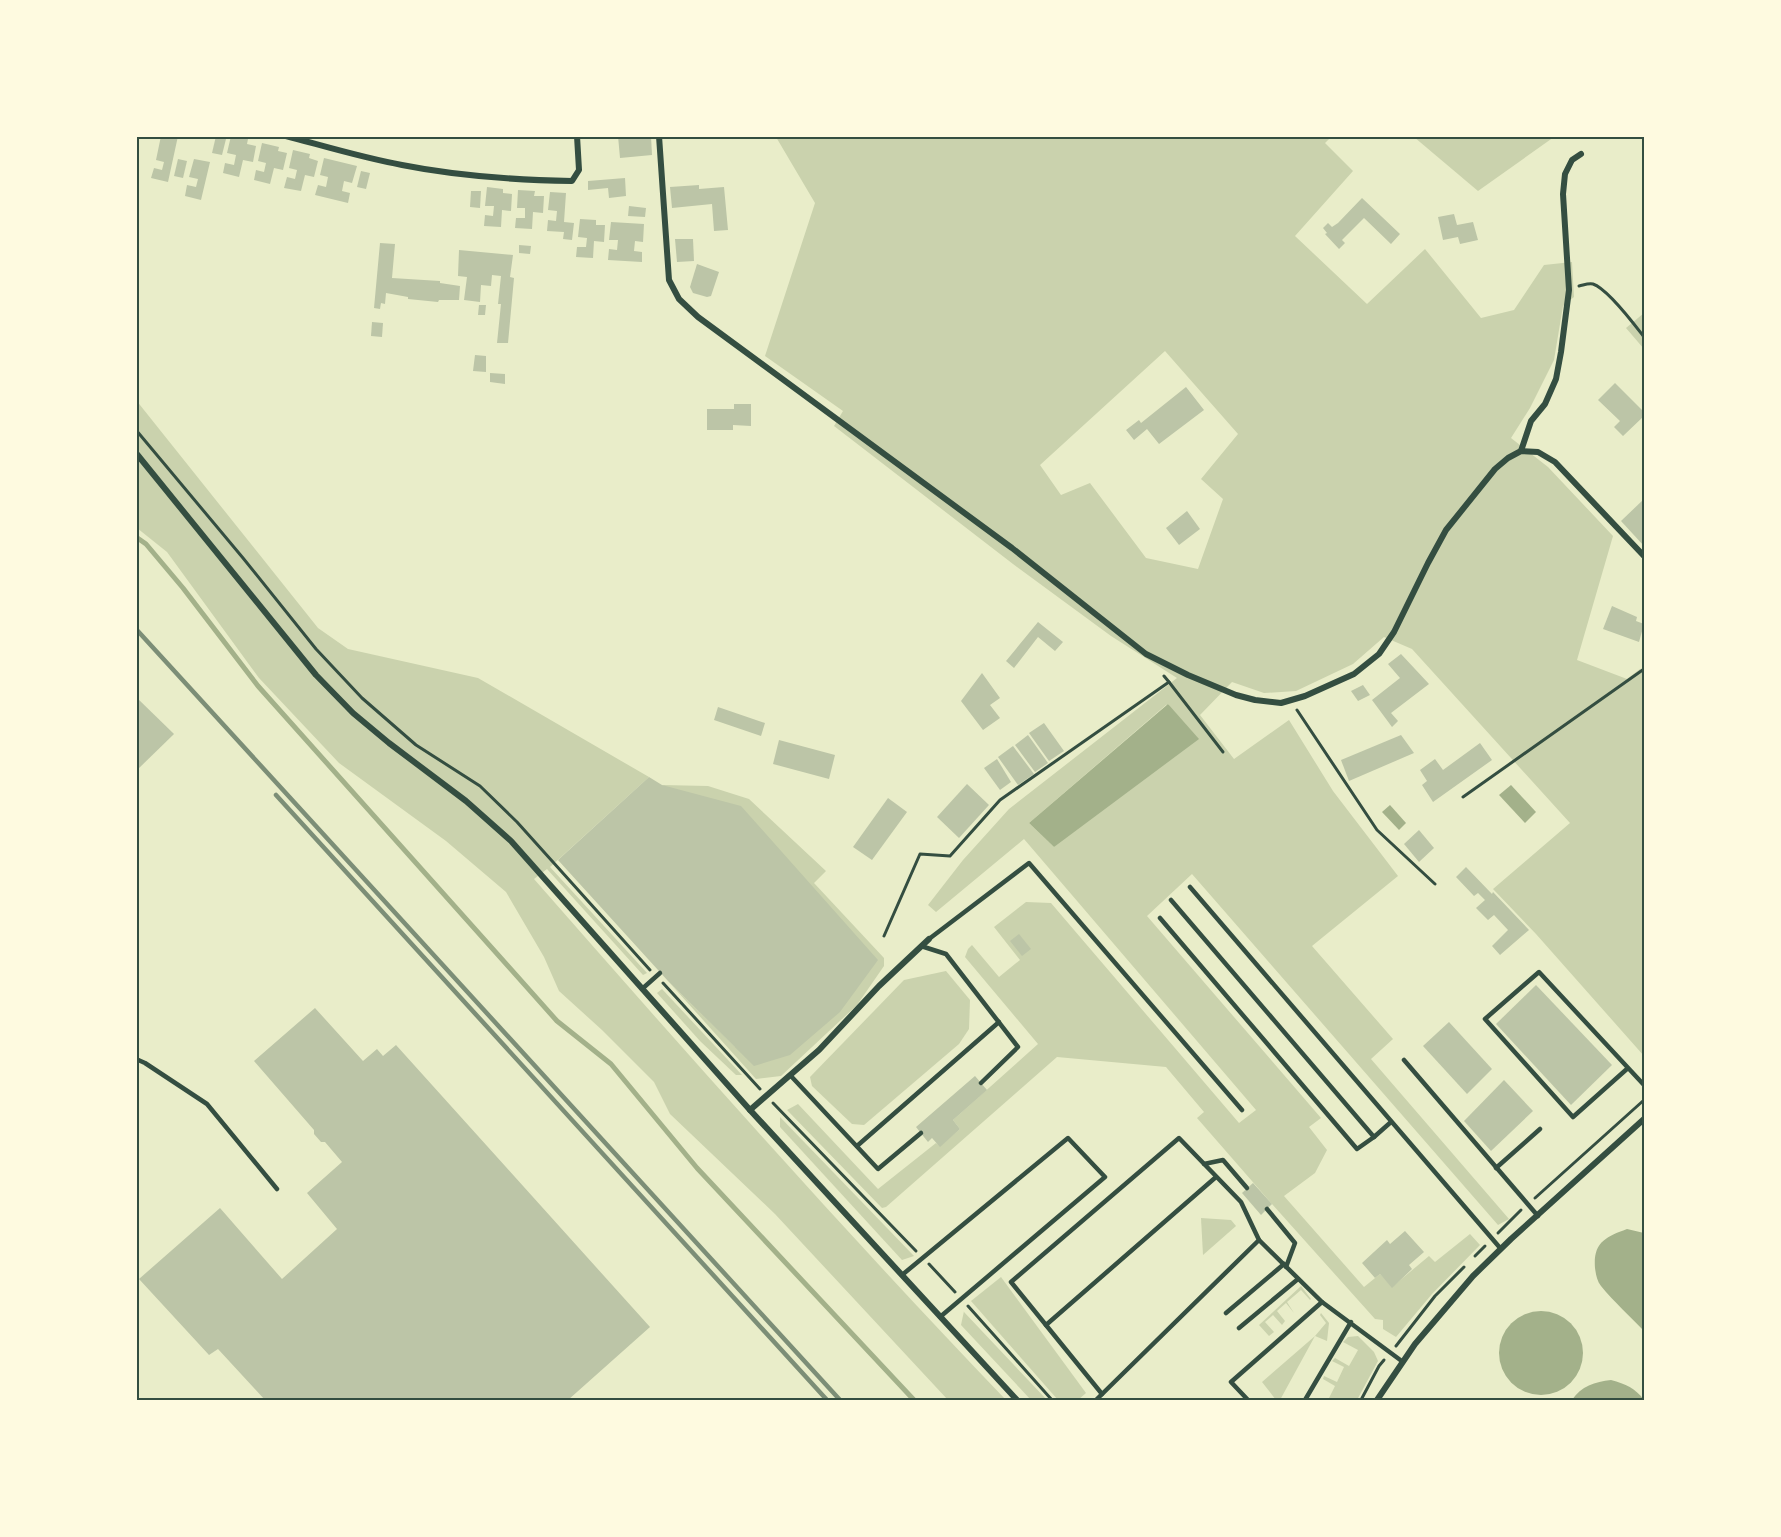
<svg xmlns="http://www.w3.org/2000/svg" width="1781" height="1537" font-family="Karla,sans-serif">
<style>
.green{fill:#cad2ad;fill-rule:evenodd}
.water{fill:#a3b18a}
.lines{fill:none;stroke-linecap:round;stroke-linejoin:round}
.stream{stroke:#a3b18a;stroke-width:5}
.building{fill:#bcc5a7}
.path{stroke:#344e41;stroke-width:3}
.service{stroke:#344e41;stroke-width:4.5}
.minor{stroke:#344e41;stroke-width:6}
.rail{stroke:#7c8e77;stroke-width:4.5}
.neatline{fill:none;stroke:#344e41;stroke-width:2}
</style>
<rect width="100%" height="100%" fill="#e9edc9"/>
<g class="green">
<path d="M776,137H1331L1325,143L1353,171L1295,236L1367,304L1425,249L1481,318L1514,310L1544,265L1572,262L1574,297L1563,306L1554,360L1530,408L1511,438L1548,467L1613,536L1577,660L1627,679L1640,669L1644,673V1056L1536,934L1493,889L1570,823L1412,649L1384,637L1353,664L1296,691L1264,693L1232,682L1200,715L1234,759L1289,720L1333,791L1398,876L1312,946L1393,1039L1371,1059L1509,1219L1498,1225L1192,874L1147,916L1321,1118L1309,1127L1327,1150L1315,1173L1284,1196L1364,1287L1380,1274L1392,1287L1429,1256L1435,1262L1470,1234L1480,1245L1432,1294L1396,1337L1383,1329V1320L1375,1319L1272,1204L1197,1118L1204,1112L1166,1067L1057,1057L886,1207L882,1208L787,1110L798,1104L878,1189L936,1143L940,1146L960,1129L953,1120L1038,1044L965,957L968,949L972,945L999,977L1020,960L994,927L1026,902L1051,903L1239,1123L1256,1110L1024,839L936,912L928,905L963,860L1009,809L1177,678L1111,636L1013,564L834,426L843,411L765,356L815,203ZM1165,351L1238,434L1201,479L1223,499L1198,569L1146,558L1090,483L1061,495L1040,465ZM1169,704L1054,847L1029,823L1166,705Z"/>
<path d="M1414,137H1554L1478,191Z"/>
<path d="M1644,313V349L1626,328Z"/>
<path d="M136,400L318,628L348,649L478,678L649,777L550,867L647,973L643,975L547,869L534,879C688,1055 844,1231 1006,1400H948L775,1214L670,1114L654,1082L602,1030L559,991L544,957L506,892L446,841L339,763L259,678L167,552L137,528Z"/>
<path d="M662,785L708,786L749,799L826,871L814,883L884,958V966L857,1005L781,1076L756,1079L668,981L735,1047L756,1049L725,823Z"/>
<path d="M946,971L970,1000L969,1029L959,1044L864,1125L852,1124L812,1086L810,1077L904,980Z"/>
<path d="M662,989L742,1075H736L700,1041L657,993Z"/>
<path d="M780,1117L914,1256L902,1260L780,1127Z"/>
<path d="M1201,1218L1231,1220L1236,1226L1203,1255Z"/>
<path d="M1001,1277L1086,1393L1078,1400H1058L971,1301Z"/>
<path d="M1301,1286L1311,1299L1310,1300L1301,1290L1287,1302L1294,1313L1286,1303L1277,1311L1285,1321L1282,1325L1273,1315L1265,1322L1274,1332L1269,1336L1259,1325Z"/>
<path d="M964,1311V1312L1047,1400H1031L961,1325Z"/>
<path d="M1321,1313L1329,1323L1327,1341L1315,1336L1280,1400H1276L1262,1382L1315,1336L1326,1323L1320,1315Z"/>
<path d="M1358,1336L1374,1352L1378,1361L1357,1400H1328L1335,1386L1323,1379L1324,1376L1337,1382L1344,1367L1332,1361L1335,1358L1349,1366L1358,1350L1343,1342L1348,1337Z"/>
</g>
<g class="water">
<path d="M1168,704L1199,739L1054,847L1029,823Z"/>
<path d="M1511,785L1536,812L1525,823L1499,795Z"/>
<path d="M1390,805L1406,823L1399,830L1382,812Z"/>
<path d="M1627,1229L1644,1233V1331C1630,1316 1614,1302 1601,1286C1597,1281 1596,1275 1595,1268C1593,1243 1605,1237 1627,1229Z"/>
<circle cx="1541" cy="1353" r="42"/>
<path d="M1611,1380C1626,1384 1635,1388 1644,1400H1572C1581,1386 1595,1382 1611,1380Z"/>
</g>
<g class="lines">
<path class="stream" d="M136,537L146,544L183,588L258,686L557,1021L611,1064L697,1168L914,1400"/>
</g>
<g class="building">
<path d="M161,136H178L168,182L151,178L154,168L162,170L164,162L156,160Z"/>
<path d="M216,136L226,139L222,155L212,153Z"/>
<path d="M231,136L248,139L247,144L256,146L253,162L243,160L239,177L223,173L225,163L234,165L236,155L227,153Z"/>
<path d="M618,136H651L652,155L620,158Z"/>
<path d="M262,143L279,147L278,151L287,153L283,170L274,168L270,184L254,180L256,170L264,172L266,163L258,161Z"/>
<path d="M293,150L310,154L309,158L318,161L314,177L305,175L301,191L284,188L287,177L295,179L297,170L289,168Z"/>
<path d="M324,158L357,166L352,183L344,181L342,191L350,193L348,203L315,195L318,185L326,187L328,177L320,175Z"/>
<path d="M178,159L187,161L183,178L174,176Z"/>
<path d="M194,159L210,162L201,200L185,196L187,185L196,187L198,179L189,177Z"/>
<path d="M361,171L370,173L366,189L357,187Z"/>
<path d="M625,178L626,196L609,198L608,188L588,190V181Z"/>
<path d="M699,185V189L724,187L728,230L714,231L712,204L672,208L670,187Z"/>
<path d="M487,187L503,189V193L512,194L511,211L502,210L501,227L484,226L485,215L493,216L494,206H485Z"/>
<path d="M518,190L535,191L534,196H544L543,213L533,212L532,229L515,228L516,218H525V208H517Z"/>
<path d="M471,191H481L480,208L470,207Z"/>
<path d="M550,192L566,193L564,222L574,223L572,240L563,239L564,232L547,231L548,220L556,221L557,211L548,210Z"/>
<path d="M1362,198L1400,234L1391,244L1364,218L1342,240L1345,243L1339,249L1325,234L1327,233L1323,228L1328,223L1332,227L1338,223Z"/>
<path d="M629,206L646,208L645,217L628,216Z"/>
<path d="M1454,214L1457,225L1473,222L1478,240L1460,244L1458,237L1443,240L1438,217Z"/>
<path d="M580,219L596,220V225H605L604,242L594,241L593,258L576,257L577,247H586L587,238L578,237Z"/>
<path d="M611,222L644,224L643,242L635,241L634,251L642,252V262L608,260L609,249L617,250L618,240H609Z"/>
<path d="M675,239H693L694,261L677,262Z"/>
<path d="M380,243L395,244L392,278L440,281V283L460,286L459,300H439L438,302L408,299V297L386,293L385,304L381,303L380,309L374,308Z"/>
<path d="M519,245L531,246L530,254L519,253Z"/>
<path d="M459,250L513,255L510,277L514,278L508,343H497L501,304H498L501,276L492,275L491,286L481,285L480,302L464,300L467,277L458,276Z"/>
<path d="M697,264L719,272L711,296L707,297L693,293L690,287Z"/>
<path d="M479,305H486L485,315H478Z"/>
<path d="M372,322L383,323L382,337L371,336Z"/>
<path d="M475,355L486,356V372L473,371Z"/>
<path d="M490,373L505,374V384L490,382Z"/>
<path d="M1615,383L1644,412V416L1623,436L1614,427L1620,421L1598,400Z"/>
<path d="M1186,387L1204,410L1159,444L1147,429L1134,440L1126,430L1139,420L1141,423Z"/>
<path d="M734,404H751V426L733,425V430H707V409H734Z"/>
<path d="M1644,499V546L1621,521Z"/>
<path d="M1187,511L1200,529L1179,545L1166,528Z"/>
<path d="M1612,606L1637,617L1636,621L1644,624L1639,642L1603,629Z"/>
<path d="M1038,622L1063,642L1055,651L1038,637L1014,668L1006,661Z"/>
<path d="M1401,654L1429,684L1391,713L1398,721L1392,727L1372,700L1400,678L1388,664Z"/>
<path d="M982,673L1000,698L990,705L1000,718L983,730L961,701Z"/>
<path d="M1363,685L1370,695L1358,701L1351,691Z"/>
<path d="M136,697L174,734L136,771Z"/>
<path d="M718,707L765,723L761,736L714,720Z"/>
<path d="M1044,723L1064,751L1049,761L1029,733Z"/>
<path d="M1028,735L1048,763L1035,772L1015,745Z"/>
<path d="M1401,735L1414,753L1349,781L1341,760Z"/>
<path d="M779,740L835,755L829,779L773,764Z"/>
<path d="M1480,743L1492,760L1433,802L1422,785L1427,781L1420,770L1435,759L1443,770Z"/>
<path d="M1013,746L1034,774L1018,785L998,757Z"/>
<path d="M997,759L1011,782L1000,790L984,768Z"/>
<path d="M649,777L662,785L741,806L878,960L840,1012L790,1055L754,1066L668,981L558,860Z"/>
<path d="M967,784L989,805L959,838L937,817Z"/>
<path d="M888,798L907,812L872,860L853,847Z"/>
<path d="M1419,830L1434,848L1419,862L1404,844Z"/>
<path d="M1466,867L1492,894L1493,892L1529,930L1500,955L1492,946L1508,930L1494,915L1488,920L1476,908L1485,900L1478,893L1474,896L1456,877Z"/>
<path d="M1019,934L1031,949L1022,956L1010,941Z"/>
<path d="M1536,985L1612,1065L1571,1105L1496,1024Z"/>
<path d="M315,1008L363,1061L377,1049L383,1056L396,1045L650,1327L568,1400H265L218,1349L209,1355L139,1279L220,1208L282,1279L337,1229L307,1193L342,1162L325,1142H321L314,1134V1130L254,1061Z"/>
<path d="M1449,1022L1492,1069L1467,1094L1423,1046Z"/>
<path d="M975,1076L987,1090L953,1120L960,1129L940,1147L932,1138L928,1142L916,1127Z"/>
<path d="M1504,1080L1533,1111L1491,1151L1464,1121Z"/>
<path d="M1253,1183L1272,1204L1261,1215L1242,1193Z"/>
<path d="M1405,1231L1424,1252L1409,1265L1412,1269L1392,1288L1380,1274L1375,1278L1362,1263L1387,1240L1390,1244Z"/>
</g>
<g class="lines">
<g class="path">
<path d="M1579,286C1584,285 1588,283 1593,284C1608,289 1634,324 1644,337"/>
<path d="M136,430L243,558L316,649L362,698L416,745L480,786L517,822L650,970"/>
<path d="M1169,682L1223,752"/>
<path d="M1297,710L1377,830L1435,884"/>
<path d="M1463,797L1644,669"/>
<path d="M884,936L920,854L950,856L1000,800L1169,682L1164,676"/>
<path d="M663,983L760,1089"/>
<path d="M773,1103L916,1251"/>
<path d="M1535,1198L1644,1100"/>
<path d="M1498,1233L1521,1210"/>
<path d="M1475,1256L1485,1246"/>
<path d="M929,1264L955,1292"/>
<path d="M968,1306L1052,1400"/>
<path d="M1396,1346L1435,1296L1464,1267"/>
<path d="M1361,1400L1379,1366L1384,1360"/>
</g>
<g class="service">
<path d="M1190,887L1501,1249"/>
<path d="M1171,900L1374,1137L1391,1122"/>
<path d="M1160,918L1357,1149L1374,1137"/>
<path d="M929,939L1029,863L1242,1110"/>
<path d="M921,946L946,954L1018,1047L981,1083"/>
<path d="M642,989L660,973"/>
<path d="M136,1059L145,1063L207,1104L277,1189"/>
<path d="M1404,1060L1538,1216"/>
<path d="M1628,1068L1573,1117L1485,1019L1539,972L1644,1085"/>
<path d="M790,1075L878,1169L921,1133"/>
<path d="M857,1146L999,1022"/>
<path d="M1204,1164L1223,1160L1247,1188"/>
<path d="M1496,1168L1540,1129"/>
<path d="M1267,1209L1295,1243L1286,1267"/>
<path d="M902,1275L1068,1138L1105,1177L940,1317"/>
<path d="M1226,1313L1284,1264"/>
<path d="M1046,1325L1216,1177"/>
<path d="M1239,1328L1298,1279"/>
<path d="M1102,1394L1011,1282L1179,1138L1241,1202L1259,1240"/>
<path d="M1096,1400L1259,1240L1322,1302"/>
<path d="M1248,1400L1231,1382L1322,1302L1403,1362"/>
<path d="M1305,1400L1351,1322"/>
</g>
<g class="minor">
<path d="M286,136C324,146 363,158 402,165C457,176 515,180 572,181L579,170L577,136"/>
<path d="M659,136L669,280L679,299L698,317L1012,548L1146,654L1188,675L1236,695L1255,700L1281,703L1305,696L1354,674L1379,654L1394,632L1428,563L1446,530L1495,469L1508,458L1521,451L1538,452L1555,462L1644,556"/>
<path d="M1521,451L1531,421L1545,404L1556,379L1561,352L1569,290L1563,194L1565,174L1572,160L1581,154"/>
<path d="M136,453L316,675L353,713L389,743L466,801L511,841L750,1110L1017,1400"/>
<path d="M750,1110L819,1050L879,986L929,939"/>
<path d="M1377,1400L1415,1344L1473,1276L1511,1239L1644,1119"/>
</g>
<g class="rail">
<path d="M136,629L840,1400"/>
<path d="M276,795L827,1400"/>
</g>
</g>
<rect width="1781" height="1537" fill="none" stroke="#fefae0" stroke-width="276"/>
<rect x="138" y="138" width="1505" height="1261" class="neatline"/>
</svg>
